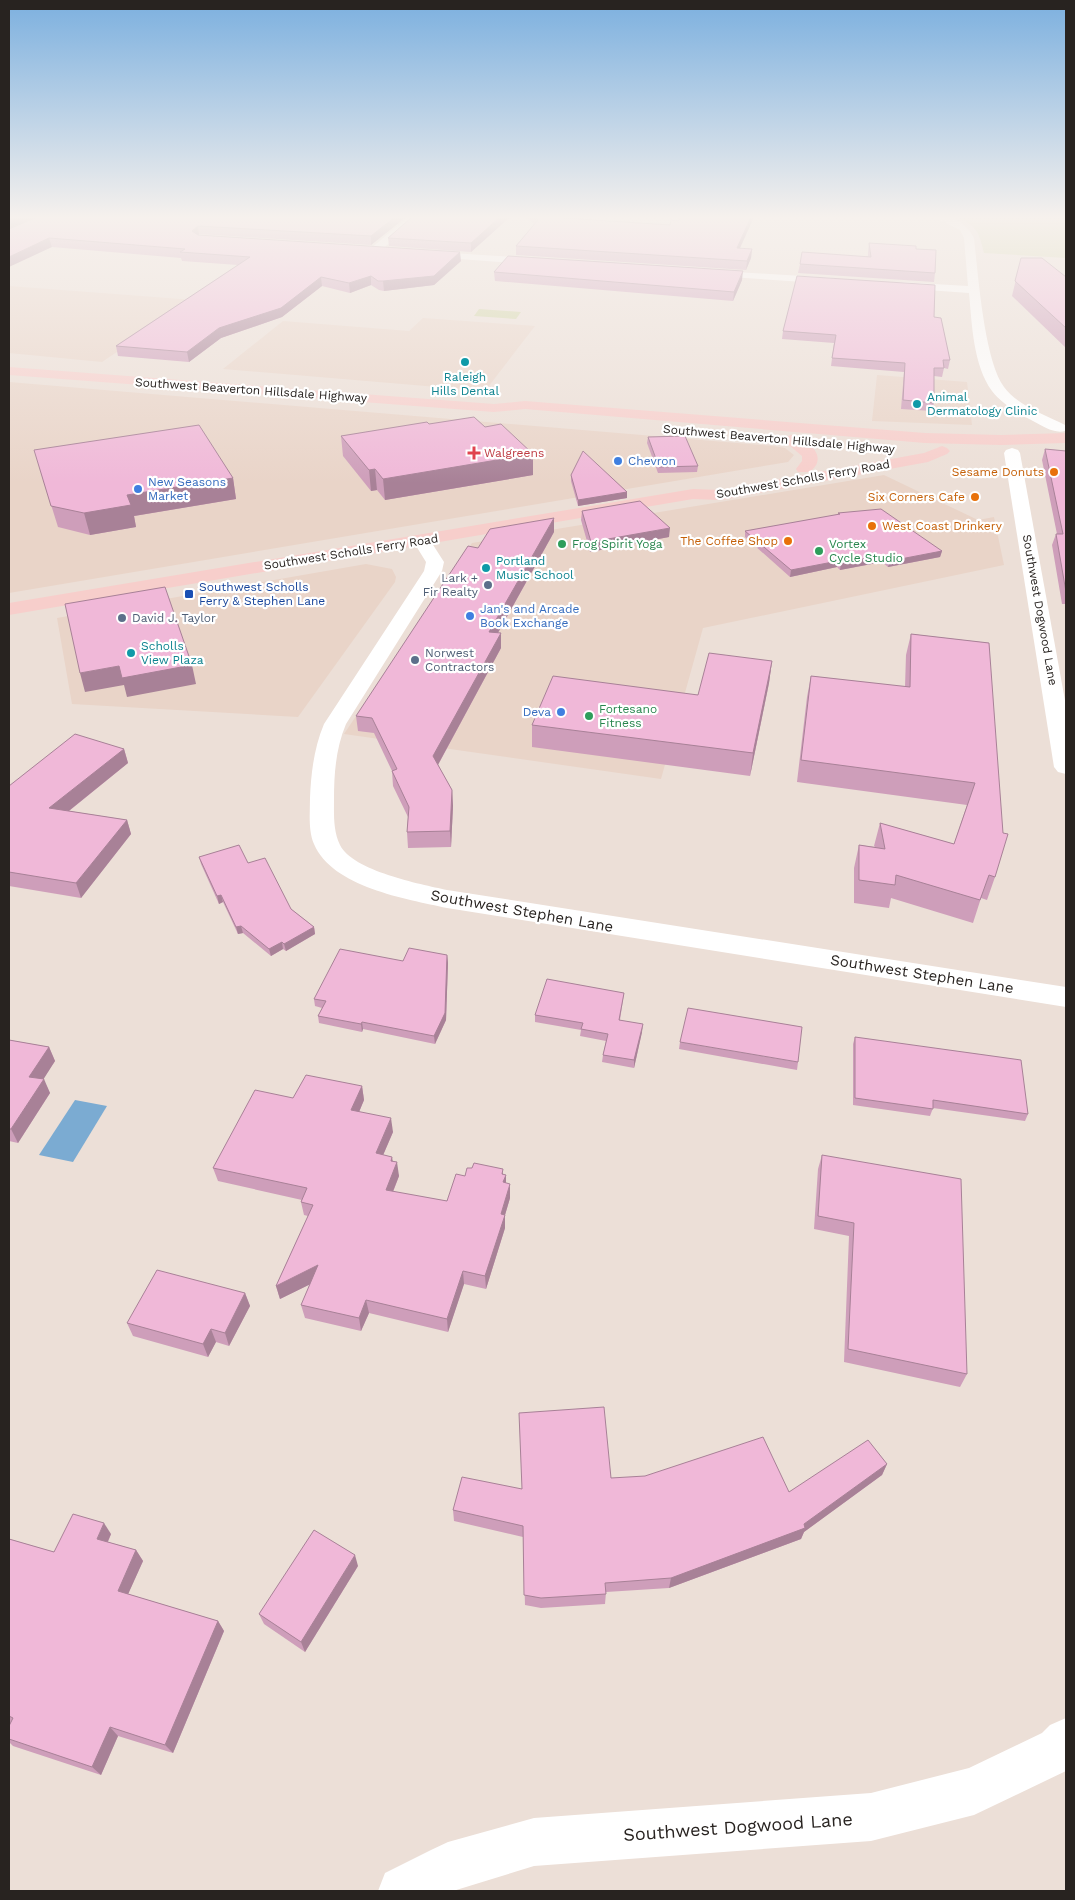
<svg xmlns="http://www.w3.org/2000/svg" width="1075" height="1900" font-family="'Work Sans',sans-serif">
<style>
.built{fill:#e9d4c8}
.green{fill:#d0d4a4}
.water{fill:#7babd2}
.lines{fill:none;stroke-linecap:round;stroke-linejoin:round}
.minor{fill:#fff;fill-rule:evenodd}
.major{fill:#f7cecb;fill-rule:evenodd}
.wall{fill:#ce9eba}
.shaded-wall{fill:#a88197}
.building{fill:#f0b8d8;stroke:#a88197}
.culture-dot{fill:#0f9aa8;stroke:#fff;stroke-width:2}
.health-dot{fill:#e0444e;stroke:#fff;stroke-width:2}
.shop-dot{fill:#3f7fe0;stroke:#fff;stroke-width:2}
.food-dot{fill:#e8710a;stroke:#fff;stroke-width:2}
.leisure-dot{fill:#2e9e5b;stroke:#fff;stroke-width:2}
.service-dot{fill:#5c6f8a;stroke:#fff;stroke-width:2}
.transit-dot{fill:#1a4fb4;stroke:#fff;stroke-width:2}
.labels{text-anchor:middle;stroke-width:4.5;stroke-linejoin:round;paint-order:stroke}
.far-culture-label{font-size:12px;fill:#0d838f;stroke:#fff;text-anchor:start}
.far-street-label{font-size:12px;fill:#282320;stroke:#fff}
.far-health-label{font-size:12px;fill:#be3a42;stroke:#fff;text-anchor:start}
.far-shop-label{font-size:12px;fill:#366cbe;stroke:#fff;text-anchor:start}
.far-food-label{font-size:12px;fill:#c56008;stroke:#fff;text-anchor:end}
.far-leisure-label{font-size:12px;fill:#27864d;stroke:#fff;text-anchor:start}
.far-service-label{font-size:12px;fill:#4e5e75;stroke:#fff;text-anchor:start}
.far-transit-label{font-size:12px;fill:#164399;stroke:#fff;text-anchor:start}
.street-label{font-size:15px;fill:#282320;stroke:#fff}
.near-street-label{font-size:18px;fill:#282320;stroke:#fff}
</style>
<rect width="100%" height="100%" fill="#ecdfd7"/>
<g class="built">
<path d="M9,286L194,300L102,362L9,353Z"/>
<path d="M423,318L535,326L485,391L223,369L283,321L409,331Z"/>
<path d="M877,375L967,382L972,425L872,421Z"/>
<path d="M9,382L773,446L785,448L794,455L788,462L9,593Z"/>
<path d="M884,475L978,520L994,517L1004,565L703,628L661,779L344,734L472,543Z"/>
<path d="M366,564L392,569L396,577L395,582L298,717L72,704L57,618Z"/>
</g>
<g class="green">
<path d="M956,217H1066V258L984,253C979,232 977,226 956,217Z"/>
<path d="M479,309L521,312L516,319L474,316Z"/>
</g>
<path class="water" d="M75,1100L107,1106L73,1162L39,1155Z"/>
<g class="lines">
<g class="minor">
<path d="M408,217H419L378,253H370L369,251L370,249Z"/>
<path d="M934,217C952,215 966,222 974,238C978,273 984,360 1004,387C1018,406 1045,415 1065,425V431C1054,434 1043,426 1033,421C1018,413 1002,404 992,391C973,365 972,324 969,293L899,288L893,285L899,282L968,286L964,238L960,230Z"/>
<path d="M422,251L542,259L548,262L542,265L418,256L417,254Z"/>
<path d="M704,270L834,278L840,281L834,284L700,275L698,273Z"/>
<path d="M1012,448L1018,450L1020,453L1066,706V774L1058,772L1054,767L1004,453L1006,450Z"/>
<path d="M422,536L428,537L444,562L442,571L346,724C336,748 334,773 334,799C334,814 333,831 340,845C353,871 420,884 447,890L1066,987V1007L447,908C406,899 332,887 314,844C308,830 310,813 310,798C311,773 314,748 324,724L424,571L426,562L413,541L416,537Z"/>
<path d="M1066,1718V1771L974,1815L871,1841L534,1866L453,1891H378L385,1873L431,1850L448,1842L534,1818L871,1793L969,1768L1042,1733L1050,1725Z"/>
</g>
<g class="major">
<path d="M9,367L494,404L525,401L925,433L1001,435L1066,433V443L1001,445L925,443L525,409L494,412L9,375Z"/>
<path d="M791,435C801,438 822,449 817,463C816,466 812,470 810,472H798L796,469L802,461V456L783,440L786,437Z"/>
<path d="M942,446L947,448L950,451L947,454L928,462L720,500L693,499L9,615V603L693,489L720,490L924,453Z"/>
</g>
</g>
<g class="wall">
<path d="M9,217H406L371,245L199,234L198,235L461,261L434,285L384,291L379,290L371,285L350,293L322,286L282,317L221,338L189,362L118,356L116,346L238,265L182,261L181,258L52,247Z"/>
<path d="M412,217H510L471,252L389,246L388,238Z"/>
<path d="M526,217H573L571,219L740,249H752L751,258L746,270L516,255V246L534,224Z"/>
<path d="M869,243L916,249L935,273L934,282L798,273L800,264L868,256V252Z"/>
<path d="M1021,258L1066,277V348L1012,296Z"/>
<path d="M494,272L742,280L733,301L495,281Z"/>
<path d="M934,317L950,360L948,369L944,368L942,377L934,376V403L932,411L901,409L904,372L831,366L834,343L782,339L783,331Z"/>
<path d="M429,424L485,427L533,454V475L385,500L377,490L371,491L343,456L341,436Z"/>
<path d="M648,437L698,466L697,472L658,473L647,443Z"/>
<path d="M1045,449L1066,451V604H1062L1052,545L1056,534H1057L1042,460Z"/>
<path d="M34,450L233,478L236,499L134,516L136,527L90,535L58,527Z"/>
<path d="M571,475L627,492V498L578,506L571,481Z"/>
<path d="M582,511L669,537L590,552L581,520Z"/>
<path d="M838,513L942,551L940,557L888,567L882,562L840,570L837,567L790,577L745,537V531L838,515Z"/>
<path d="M554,532L498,633L501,648L438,765L452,790L453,806L451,847L408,848L407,832L408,817L393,786L392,771L374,733L358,731L356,716L478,548Z"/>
<path d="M911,634L989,643L995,877L987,900L981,898L973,923L891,898L889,908L854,903V868L859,845L875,847L874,846L880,823L954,844L967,805L797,782L807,697L811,676L905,687L906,655Z"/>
<path d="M772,661L769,683L750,776L532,747V725L698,695Z"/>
<path d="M124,749L128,763L69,811L127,820L131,834L81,898L9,886V786Z"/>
<path d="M199,857L248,863L291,909L314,927L315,934L286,951L283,949L271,956L243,933L238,934L223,902L219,904L201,864Z"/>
<path d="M447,955L448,963L446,1020L435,1044L363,1029L362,1032L319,1023L318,1016L322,1008L315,1006L314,999L403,961Z"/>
<path d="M624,993L620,1020L642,1032L634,1068L602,1062L603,1055L606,1041L580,1036L581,1030L535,1022V1015Z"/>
<path d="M855,1037L1028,1114L1025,1121L933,1108L930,1116L853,1105V1044Z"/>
<path d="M9,1040L49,1047L55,1061L43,1079L50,1093L18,1143L9,1141Z"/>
<path d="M680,1042L798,1062L797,1070L679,1049Z"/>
<path d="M362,1086L364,1100L359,1112L393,1132L383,1155L393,1161L399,1176L393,1192L447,1201L465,1176L503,1175L506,1183L510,1198L505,1215V1228L486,1289L464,1284L448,1332L369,1313L361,1331L305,1318L301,1305L310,1284L280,1299L276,1286L308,1216L304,1215L301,1202L302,1200L218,1181L213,1168L293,1098Z"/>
<path d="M822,1155L967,1374L960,1387L844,1362L849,1236L814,1229L818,1169Z"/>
<path d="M245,1293L250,1306L229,1346L216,1342L208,1357L133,1336L127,1323Z"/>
<path d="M887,1464L882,1475L804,1532L801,1539L669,1588L606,1592L605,1604L541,1608L525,1605L523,1537L454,1521L453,1510L521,1489L611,1478L789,1492Z"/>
<path d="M111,1534L108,1542L136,1550L143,1561L128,1594L218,1621L224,1631L173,1753L118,1736L101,1775L13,1746L9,1742V1726L10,1722H9V1539L54,1552Z"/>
<path d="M358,1566L305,1652L264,1624L259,1614Z"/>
</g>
<g class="shaded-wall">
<path d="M16,217H38L9,229V220Z"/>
<path d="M395,217H406L371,245V236Z"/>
<path d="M500,217H510L471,252V243Z"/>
<path d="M565,217H573L564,227V218Z"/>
<path d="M751,217H754L736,257L737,248Z"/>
<path d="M198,226L199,234L193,240L192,231Z"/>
<path d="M49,238L52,247L9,267V257Z"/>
<path d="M752,249L751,258L746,270L747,261Z"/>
<path d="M460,252L461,261L434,285L384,291L383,281Z"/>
<path d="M743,271L742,280L733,301L734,292Z"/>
<path d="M371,276V285L350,293L349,283Z"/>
<path d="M321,277L322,286L282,317L221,338L189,362L187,352L219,328Z"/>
<path d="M533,454V475L385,500L383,479Z"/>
<path d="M375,469L377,490L371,491L369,470Z"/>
<path d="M233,478L236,499L134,516L136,527L90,535L84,513L127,495Z"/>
<path d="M627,492V498L578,506V500Z"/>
<path d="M554,518V532L490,647L489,632Z"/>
<path d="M670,528L669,537L590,552L591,542Z"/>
<path d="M942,551L940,557L888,567L890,561Z"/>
<path d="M883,555L882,562L840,570L841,563Z"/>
<path d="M838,561L837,567L790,577L791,570Z"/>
<path d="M501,633V648L434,772L433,756Z"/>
<path d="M772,661L769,683L750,776L753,753Z"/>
<path d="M192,665L196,684L127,697L124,685L85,692L80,673L119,666Z"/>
<path d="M124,749L128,763L55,822L49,808Z"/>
<path d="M452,790L453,806L451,847L450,831Z"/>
<path d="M127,820L131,834L81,898L76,883Z"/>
<path d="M221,895L223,902L219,904L217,896Z"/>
<path d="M241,926L243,933L238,934L236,927Z"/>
<path d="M314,927L315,934L286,951L284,944Z"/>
<path d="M282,942L283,949L271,956L269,949Z"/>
<path d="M447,955L448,963L446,1020L435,1044L434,1036Z"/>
<path d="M362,1022L363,1029L362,1032L361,1024Z"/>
<path d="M643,1024L642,1032L634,1068V1060Z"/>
<path d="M49,1047L55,1061L36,1091L29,1077Z"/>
<path d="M44,1079L50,1093L18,1143L11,1129Z"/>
<path d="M362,1086L364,1100L354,1124L351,1110Z"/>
<path d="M391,1118L393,1132L378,1167L376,1153Z"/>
<path d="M392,1157L394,1169L397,1162L399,1176L388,1204L386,1190L391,1161Z"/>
<path d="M503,1169V1181L506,1175V1189L503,1196L502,1174Z"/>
<path d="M510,1184V1198L505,1215V1228L486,1289L485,1276L501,1214Z"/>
<path d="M318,1265L321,1279L280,1299L276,1286Z"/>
<path d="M463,1271L464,1284L448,1332L447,1319Z"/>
<path d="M245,1293L250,1306L229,1346L225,1333Z"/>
<path d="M366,1300L369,1313L361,1331L359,1318Z"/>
<path d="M211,1329L216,1342L208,1357L203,1344Z"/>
<path d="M887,1464L882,1475L804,1532L801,1539L669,1588L671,1578L804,1524Z"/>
<path d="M104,1523L111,1534L104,1550L97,1539Z"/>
<path d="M136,1550L143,1561L125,1601L118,1591Z"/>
<path d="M355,1555L358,1566L305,1652L301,1642Z"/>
<path d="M218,1621L224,1631L173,1753L165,1745Z"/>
<path d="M110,1727L118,1736L101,1775L92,1767Z"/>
</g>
<g class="building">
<path d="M9,217H16L9,220Z"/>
<path d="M37,217H395L371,236L198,226L192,231L198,235L460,252L434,276L383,281H378L371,276L349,283L321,277L281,308L219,328L187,352L116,346L250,257L180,252L185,249L49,238L9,257V229Z"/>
<path d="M412,217H500L471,243L388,238Z"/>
<path d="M535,217H565L564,218L670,225L671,220L678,221L681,217H751L737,248L752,249L747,261L516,246L538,220Z"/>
<path d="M869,243L916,246V249L936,250L935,273L800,264L802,252L871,257Z"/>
<path d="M508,256L743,271L734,292L494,272Z"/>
<path d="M1021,258H1042L1066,277V328L1015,281Z"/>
<path d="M797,276L935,285L934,317L941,318L950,360H943L944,368H934V403L903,400L905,363L832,358L836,335L783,331Z"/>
<path d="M474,417L485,427L501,424L533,454L383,479L375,469L369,470L341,436L427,422L429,424Z"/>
<path d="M199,425L233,478L127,495L131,505L84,513L51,506L34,450Z"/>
<path d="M685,436L698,466L659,467L648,437Z"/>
<path d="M1045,449L1066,451V592L1056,534H1063Z"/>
<path d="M583,451L627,492L578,500L571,475Z"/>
<path d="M640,501L670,528L591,542L582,511Z"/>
<path d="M881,509L942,551L890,561L883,555L841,563L838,561L791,570L745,531L840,514L838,513Z"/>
<path d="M554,518L489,632L501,633L433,756L452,790L450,831L407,832L409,807L392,771L397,769L372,718L356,716L468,546L478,548L490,529Z"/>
<path d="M165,587L192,665L122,678L119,666L80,673L65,604Z"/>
<path d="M911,634L989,643L1003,833L1008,834L995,877L989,875L980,900L896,875L895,885L859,880V845L885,849L880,823L954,844L975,783L801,760L811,676L910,687Z"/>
<path d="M709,653L772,661L753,753L532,725L553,676L698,695Z"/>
<path d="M75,734L124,749L49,808L127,820L76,883L9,872V786Z"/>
<path d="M239,845L248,863L265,858L291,909L314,927L284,944L282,942L269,949L241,926L236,927L221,895L217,896L199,857Z"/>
<path d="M409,948L447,955L445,1013L434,1036L362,1022L361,1024L318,1016L326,1001L314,999L340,949L403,961Z"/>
<path d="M547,979L624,993L619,1020L643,1024L634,1060L603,1055L608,1034L581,1029L583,1023L535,1015Z"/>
<path d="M688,1008L802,1027L798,1062L680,1042Z"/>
<path d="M855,1037L1021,1060L1028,1114L933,1100V1109L855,1098Z"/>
<path d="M9,1040L49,1047L29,1077L44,1079L11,1129H9Z"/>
<path d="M306,1075L362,1086L351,1110L391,1118L376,1153L392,1157L391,1161L397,1162L386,1190L447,1201L456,1174L465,1176L467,1168H472L474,1163L503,1169L502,1174L506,1175L503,1182L510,1184L501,1214L505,1215L485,1276L463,1271L447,1319L366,1300L359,1318L301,1305L318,1265L276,1286L313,1205L301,1202L307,1188L213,1168L255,1090L293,1098Z"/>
<path d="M822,1155L961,1179L967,1374L848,1349L854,1223L818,1216Z"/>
<path d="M157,1270L245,1293L225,1333L211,1329L203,1344L127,1323Z"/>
<path d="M604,1407L611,1478L645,1476L763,1437L789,1492L868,1440L887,1464L804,1524L805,1528L671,1578L605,1583L606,1594L541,1598L524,1595L523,1526L453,1510L462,1477L522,1489L519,1413Z"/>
<path d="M73,1514L104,1523L97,1539L136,1550L118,1591L218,1621L165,1745L110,1727L92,1767L9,1739V1726L13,1718L9,1716V1539L54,1552Z"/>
<path d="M314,1530L355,1555L301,1642L259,1614Z"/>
</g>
<linearGradient id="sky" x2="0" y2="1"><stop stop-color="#7cb0df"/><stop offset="0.45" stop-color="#f6f1ed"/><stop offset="1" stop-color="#f6f1ed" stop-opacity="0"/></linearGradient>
<rect width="1075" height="483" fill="url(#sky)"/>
<g class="culture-dot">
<circle cx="465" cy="362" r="5"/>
<circle cx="917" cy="404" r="5"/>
<circle cx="486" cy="568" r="5"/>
<circle cx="131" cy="653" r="5"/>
</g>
<path class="health-dot" d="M471.5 445.5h5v5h5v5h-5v5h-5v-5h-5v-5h5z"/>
<g class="shop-dot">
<circle cx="618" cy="461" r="5"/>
<circle cx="138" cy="489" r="5"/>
<circle cx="470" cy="616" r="5"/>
<circle cx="561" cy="712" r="5"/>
</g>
<g class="food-dot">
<circle cx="1054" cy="472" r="5"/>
<circle cx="975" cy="497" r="5"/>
<circle cx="872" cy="526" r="5"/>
<circle cx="788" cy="541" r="5"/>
</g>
<g class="leisure-dot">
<circle cx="562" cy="544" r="5"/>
<circle cx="819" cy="551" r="5"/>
<circle cx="589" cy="716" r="5"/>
</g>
<g class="service-dot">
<circle cx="488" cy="585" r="5"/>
<circle cx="122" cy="618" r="5"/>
<circle cx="415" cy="660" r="5"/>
</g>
<rect class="transit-dot" x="184" y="589" width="10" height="10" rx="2.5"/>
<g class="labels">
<g class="far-culture-label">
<text x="465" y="381" text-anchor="middle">Raleigh<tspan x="465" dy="14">Hills Dental</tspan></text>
<text x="927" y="401">Animal<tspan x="927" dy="14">Dermatology Clinic</tspan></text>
<text x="496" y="565">Portland<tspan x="496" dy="14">Music School</tspan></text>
<text x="141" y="650">Scholls<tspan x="141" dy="14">View Plaza</tspan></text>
</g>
<g class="far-street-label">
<text transform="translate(251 390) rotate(4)" y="4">Southwest Beaverton Hillsdale Highway</text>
<text transform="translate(779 439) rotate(5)" y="4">Southwest Beaverton Hillsdale Highway</text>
<text transform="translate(803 479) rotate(-10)" y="4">Southwest Scholls Ferry Road</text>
<text transform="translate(351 552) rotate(-9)" y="4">Southwest Scholls Ferry Road</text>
<text transform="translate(1040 610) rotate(80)" y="4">Southwest Dogwood Lane</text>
</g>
<g class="far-health-label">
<text x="484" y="457">Walgreens</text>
</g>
<g class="far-shop-label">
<text x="628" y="465">Chevron</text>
<text x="148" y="486">New Seasons<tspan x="148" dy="14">Market</tspan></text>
<text x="480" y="613">Jan's and Arcade<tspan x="480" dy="14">Book Exchange</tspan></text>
<text x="551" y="716" text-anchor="end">Deva</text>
</g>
<g class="far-food-label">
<text x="1044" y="476">Sesame Donuts</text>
<text x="965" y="501">Six Corners Cafe</text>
<text x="882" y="530" text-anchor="start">West Coast Drinkery</text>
<text x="778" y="545">The Coffee Shop</text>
</g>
<g class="far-leisure-label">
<text x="572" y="548">Frog Spirit Yoga</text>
<text x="829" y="548">Vortex<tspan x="829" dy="14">Cycle Studio</tspan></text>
<text x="599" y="713">Fortesano<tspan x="599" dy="14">Fitness</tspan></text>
</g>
<g class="far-service-label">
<text x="478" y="582" text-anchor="end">Lark +<tspan x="478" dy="14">Fir Realty</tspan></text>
<text x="132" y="622">David J. Taylor</text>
<text x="425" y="657">Norwest<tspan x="425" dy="14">Contractors</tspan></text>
</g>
<g class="far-transit-label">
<text x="199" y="591">Southwest Scholls<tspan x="199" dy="14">Ferry &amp; Stephen Lane</tspan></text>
</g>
<g class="street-label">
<text transform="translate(522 911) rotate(10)" y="5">Southwest Stephen Lane</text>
<text transform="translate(922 974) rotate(9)" y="5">Southwest Stephen Lane</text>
</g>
<g class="near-street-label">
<text transform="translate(738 1827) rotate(-4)" y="6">Southwest Dogwood Lane</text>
</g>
</g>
<rect width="1075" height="1900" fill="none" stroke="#282320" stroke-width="20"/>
</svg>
